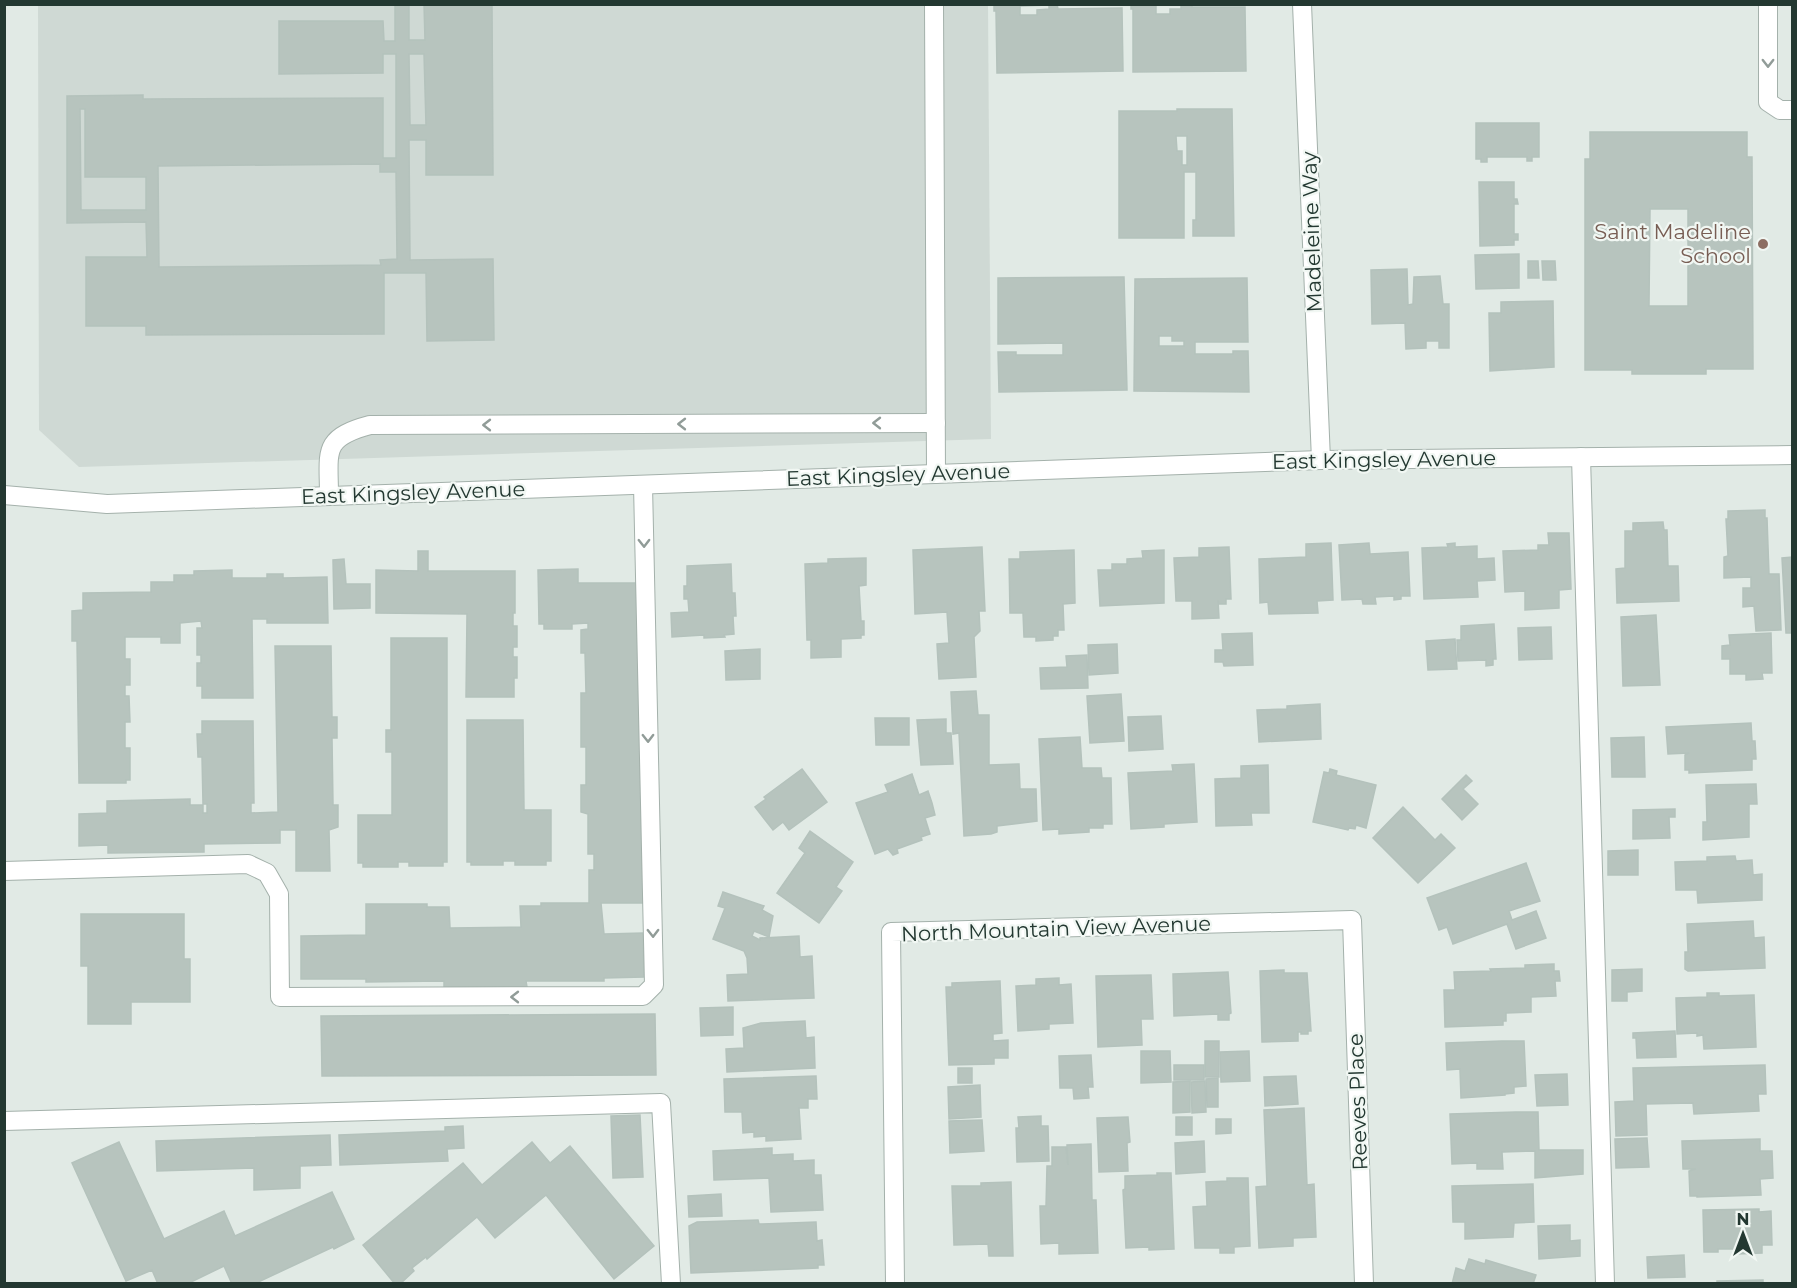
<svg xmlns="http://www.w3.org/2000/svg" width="1797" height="1288" font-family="Montserrat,sans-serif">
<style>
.built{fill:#cfd9d4}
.building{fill:#b7c4be;stroke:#b4c2bc;stroke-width:1.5;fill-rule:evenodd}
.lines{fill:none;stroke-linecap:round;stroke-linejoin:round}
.minor-casing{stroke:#a4b1ab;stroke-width:20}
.minor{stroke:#fff;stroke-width:18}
.oneway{stroke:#919c98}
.education-dot{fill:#8d6e63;stroke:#f1f7f3;stroke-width:2}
.labels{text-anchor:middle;stroke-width:4.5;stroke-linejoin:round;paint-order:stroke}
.street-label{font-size:21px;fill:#233831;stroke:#f1f7f3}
.education-label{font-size:21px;fill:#785e54;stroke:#f1f7f3;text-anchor:end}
</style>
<rect width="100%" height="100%" fill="#e1eae5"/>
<path class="built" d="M38,5H988L991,439L79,467L39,430Z"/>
<g class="building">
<path d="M395,4H409V40H425L424,4H492L493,175H426V140H409L410,260L493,259L494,340L427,341L426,273H384V334L146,335V326H86V257H147L146,222L67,223V96L143,95V99L383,98V158H396V54H383V73L279,74V21H383L384,41H395ZM409,54H424L426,125H410ZM80,109H85V177H146V210H81ZM380,164V172H396L397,259L380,260L381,265L159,267L158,166Z"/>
<path d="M994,4H1057L1058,9L1122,8L1123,71L997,73L996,11H994ZM1049,5V9L1037,10V15H1020V6Z"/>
<path d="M1131,4H1192V7H1245L1246,71L1133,72V9H1131ZM1156,5H1181V9H1170V14H1156Z"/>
<path d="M1177,109H1232L1234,236H1193V220H1196V172H1184V238H1119V111H1177ZM1176,136H1187V165H1182V151H1177Z"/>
<path d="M1476,123H1539V157H1532V161H1527V157H1487V162H1481V159H1476Z"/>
<path d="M1590,132H1747V157H1752L1753,369H1706V374H1632V370H1585V159H1590ZM1650,209H1688V306H1649Z"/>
<path d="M1479,182H1514V199H1517L1518,204H1514V234H1518V240H1514V245L1480,246Z"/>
<path d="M1519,254V288L1476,289L1475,255Z"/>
<path d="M1528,261H1538L1539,278H1528Z"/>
<path d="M1542,261H1555L1556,280H1543Z"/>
<path d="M1407,269L1408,305L1413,304L1414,277L1440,276L1443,304H1449V348H1439V341H1426V348L1406,349L1405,323L1372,324L1371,270Z"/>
<path d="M1124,277L1127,390L999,392L998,352H1016V355H1063V343L998,344V278Z"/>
<path d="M1247,278L1248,342H1195V354H1233V351H1248L1249,392L1134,391L1135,279ZM1159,336H1172V341H1184V346H1159Z"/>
<path d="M1553,301L1554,367L1490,371L1489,313H1501V302Z"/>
<path d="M1765,510V518H1767L1769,574H1779L1781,630L1756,631L1754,606L1743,607V588H1751V577L1724,578V557L1728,556L1726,519H1728V511Z"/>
<path d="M1663,522L1664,530H1667L1668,566H1678L1679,601L1617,603L1616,569L1625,568V531H1633V523Z"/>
<path d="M1548,533H1569L1571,589L1559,590V608L1525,610V591L1505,592L1503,551L1538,550V545H1549Z"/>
<path d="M1331,543L1333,600L1317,601L1318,613L1269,614L1268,602L1260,603L1259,559L1306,557V544Z"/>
<path d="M1369,543L1370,554L1408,552L1410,596H1401V599L1394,600V596L1375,597L1376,604H1363L1362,599L1342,600L1339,545Z"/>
<path d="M1455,543V547L1477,546V559L1494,558L1495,580L1477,581L1478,597L1424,599L1422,548L1448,547L1447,544Z"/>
<path d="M982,547L985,611H979L980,631L974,637L976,677L939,679L937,644L949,643L947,612L915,614L913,550Z"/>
<path d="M1229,547L1231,599H1226V604H1219L1218,600L1219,618L1192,619V601H1176L1174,558L1199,557V548Z"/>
<path d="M1074,550L1075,603L1063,604L1064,630H1058V636H1053V640L1036,641V637H1024L1023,613H1010L1009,559H1020V552Z"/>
<path d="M1164,550V603L1100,606L1098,570H1112V564H1127V559L1143,558L1142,551Z"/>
<path d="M418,551H428V571H515V613H513V626H517V647H513V657H517V678H514V697H466L467,614L376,613V570L418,571Z"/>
<path d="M1792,557V633H1786L1782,558Z"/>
<path d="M866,558V585L859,586L861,621H864V635H861V638L841,639V657L811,658V640H807L805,564L828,563V559Z"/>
<path d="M344,559L346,584H370V608L334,609L333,560Z"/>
<path d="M731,564L732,593H735L736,616H733L734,634L724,635L725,637L704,638V635L672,637L671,613L689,612L688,599H684V586H687V566Z"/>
<path d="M578,569V583H640L643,903H601L604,934L643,933L644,977L604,978V981H526L527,987H444V981L366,982V979H301V936L366,935V904H427V907H449L450,928L521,927L520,906H541V903H589V870H594V854H588V814L581,812V785H586V747H581V693H586L585,653H581V630L588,629V623L572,624V629H544V624H539L538,570Z"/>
<path d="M232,570V578H267V574H283V578L327,577L328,623H267V619H252L253,698H202V686H197V663H201V655H197V628H202L201,621L180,623V643H161V637H125V659H130V685H125V696H129L130,722H125V748H130V780H126V783H79L77,641H72V611L83,610V593L151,592V582H174V575H194V571Z"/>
<path d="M1656,615L1660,685L1623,686L1621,617Z"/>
<path d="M1494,624L1496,659H1493V665L1486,666V660L1458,661L1457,640H1461V626Z"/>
<path d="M1551,627L1552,659L1519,660L1518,628Z"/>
<path d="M1252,633L1253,665L1224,666L1223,662H1215V650H1223L1222,634Z"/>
<path d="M1771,633L1772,673H1762L1763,679L1746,680V674H1730V659H1722V646L1730,645L1729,635Z"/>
<path d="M391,638H447V862H443V866H409V862H398V867H363V863H358V815H392V752H386V730H391Z"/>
<path d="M1455,639L1457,669L1428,670L1426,641Z"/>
<path d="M1117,644L1118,673L1089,675L1088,645Z"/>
<path d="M275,646H331L332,717H337V738H332L333,805H338V827L329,830L330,871H296V830H280V843L204,844V852L108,853V845L79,846V814L107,813V801L190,799V805H203V813H207V804H203L202,757H198L197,734H202V721H253L254,803H251V813L278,812Z"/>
<path d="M760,649V679L726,680L725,651Z"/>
<path d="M1087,655L1088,688L1041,689L1040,668L1067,667L1066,656Z"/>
<path d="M976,691L978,715H989V765L1019,764L1020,789H1036L1037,821L997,826V832L991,834L964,836L959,733L953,734L951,692Z"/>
<path d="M1121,694L1124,741L1090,743L1087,696Z"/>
<path d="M1320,704L1321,739L1259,742L1257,710L1287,709V706Z"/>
<path d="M1161,716L1163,749L1129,751L1128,717Z"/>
<path d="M875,718H909V745H876Z"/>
<path d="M946,719V733H951L953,764L921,765L917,720Z"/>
<path d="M467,720H523L524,810H551V861H546V865H515V861H503V865H471V862H467Z"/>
<path d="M1751,723L1752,741H1755L1756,759H1752V770L1689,773V770H1685V755L1689,753L1668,754L1666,727Z"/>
<path d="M1080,737L1082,768H1101L1102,778H1111L1112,824H1103V828H1089V832L1059,834V829L1043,830L1039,739Z"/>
<path d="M1644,737L1645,777H1612L1611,738Z"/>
<path d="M1194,764L1197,822L1164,824V827L1131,829L1128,773L1173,771L1172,765Z"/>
<path d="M1268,765L1269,813H1251L1252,825L1216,826L1215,779L1241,778V766Z"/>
<path d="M802,769L827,802L789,830L783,822L773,830L755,807L766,799L764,797Z"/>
<path d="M1330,769L1337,771L1336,775L1376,785L1366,828L1356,825L1355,829L1349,828L1348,830L1313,822L1324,772L1329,773Z"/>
<path d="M912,774L919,795L928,791L932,803L935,815L925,818L930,834L921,837L922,840L897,849L898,853L893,855L888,849L875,854L856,803L888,792L885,785Z"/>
<path d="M1466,775L1472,781L1463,789L1478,804L1462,820L1442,799Z"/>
<path d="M1756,784L1757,804H1749V837L1703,840V822H1707L1706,785Z"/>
<path d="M1403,807L1435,840L1441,834L1455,848L1418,883L1373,838Z"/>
<path d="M1675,809V817H1669L1670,838L1633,839V810Z"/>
<path d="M810,831L853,862L836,887L842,891L819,923L777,893L805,853L799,848Z"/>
<path d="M1638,850V875H1608V851Z"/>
<path d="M1735,856L1736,861L1752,860L1753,875L1762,874V900L1698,903L1697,890H1676L1675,862L1707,861V857Z"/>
<path d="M1526,863L1540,901L1509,911L1512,920L1536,911L1546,938L1516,949L1507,924L1453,944L1447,927L1439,930L1427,898Z"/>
<path d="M723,892L764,906L762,910L773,916L769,937L754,931L752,936L760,940V938L799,936L800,957L812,956L814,998L728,1001L727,975L748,974L747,958L744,951L713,939L725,908L718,906Z"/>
<path d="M81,914H184V959H190V1002H131V1024H88V966H81Z"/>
<path d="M1753,921L1754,938L1764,937L1765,968L1688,971L1685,969V952H1688L1687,924Z"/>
<path d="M1554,964V971H1559L1560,981H1555L1556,996L1531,997V1012L1506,1013V1021H1503V1025L1445,1027L1444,990H1455L1454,972L1491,971L1490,969L1525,968V965Z"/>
<path d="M1642,969V991L1627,992V1001H1612V970Z"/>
<path d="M1284,970V973H1307L1311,1031H1308V1034H1301V1032H1298V1041L1262,1042L1260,971Z"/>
<path d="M1228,972L1231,1013L1229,1014V1020H1218V1014L1174,1016L1173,974Z"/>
<path d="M1151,975L1153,1019H1141L1142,1045L1098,1047L1096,976Z"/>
<path d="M1059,978V985L1071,984L1073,1023L1049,1024V1029L1018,1031L1016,986L1036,985V979Z"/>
<path d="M1000,981L1002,1033L993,1034V1041L1008,1040V1058H994V1064L949,1065L946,987H952V983Z"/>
<path d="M1707,993H1719V996L1754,995L1756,1047L1704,1049L1703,1035L1697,1036V1033L1677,1034L1676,998L1707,997Z"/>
<path d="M733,1007V1035L701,1036L700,1008Z"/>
<path d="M655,1014L656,1075L322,1076L321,1016Z"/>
<path d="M805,1021L806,1038L814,1037L815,1068L727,1072L726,1049L744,1048L743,1028L761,1023Z"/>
<path d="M1675,1031L1676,1057L1637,1058L1636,1038H1633V1033Z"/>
<rect x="1205" y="1041" width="14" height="36"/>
<path d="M1502,1041H1524L1526,1086L1514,1087V1093L1505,1094V1095L1461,1098L1460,1069L1447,1070L1446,1043Z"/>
<path d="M1141,1051H1170L1171,1082L1141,1083Z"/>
<path d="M1249,1051L1250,1081L1221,1082L1220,1052Z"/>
<path d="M1091,1055L1093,1087H1088L1089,1098L1074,1099L1073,1088H1060L1059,1056Z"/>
<rect x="1174" y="1065" width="30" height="15"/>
<path d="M1765,1065L1766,1094H1758L1759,1111L1694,1114L1693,1103L1646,1104L1647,1135L1616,1136L1615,1102L1634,1101L1633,1068Z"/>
<rect x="958" y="1068" width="14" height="15"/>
<path d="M1567,1074L1568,1105L1537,1106L1535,1075Z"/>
<path d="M816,1076L817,1099H808V1108H799L801,1139L766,1141V1136L754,1137V1132L743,1133L742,1112H725L724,1079Z"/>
<path d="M1296,1076L1298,1104L1265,1106L1264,1077Z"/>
<path d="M1218,1078V1107H1207L1206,1079Z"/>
<path d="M1190,1081V1112L1173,1113V1082Z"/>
<path d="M1205,1081L1206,1112L1192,1113L1191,1082Z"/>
<path d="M980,1085L981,1117L949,1119L948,1087Z"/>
<path d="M1304,1108L1307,1185L1314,1184L1316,1237L1293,1238V1246L1259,1248L1256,1187L1267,1186L1264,1110Z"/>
<path d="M1516,1112H1538L1539,1150H1583V1174L1535,1178V1151L1502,1152L1503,1169H1477V1163L1452,1164L1450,1114Z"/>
<path d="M640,1115L643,1177L613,1178L611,1116Z"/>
<path d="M1041,1116V1126H1048L1049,1161L1017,1162L1016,1128H1019L1018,1117Z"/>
<path d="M1128,1117L1130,1142L1127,1143L1128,1171L1099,1172L1097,1118Z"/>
<rect x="1176" y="1117" width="16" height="18"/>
<path d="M1216,1119H1231V1133L1216,1134Z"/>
<path d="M982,1120L984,1151L950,1153L949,1121Z"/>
<path d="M463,1126L464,1148L447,1149L448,1161L340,1165L339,1135L445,1131V1127Z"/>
<path d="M330,1135L331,1165L300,1166V1188L254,1190V1168L157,1171L156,1141Z"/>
<path d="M1647,1138L1649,1167L1616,1168L1615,1139Z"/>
<path d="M1760,1139V1151H1772L1773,1178L1760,1179L1761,1195L1697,1197V1196H1690L1689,1171L1696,1169H1683L1682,1141Z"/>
<path d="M1204,1141L1205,1172L1176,1174L1175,1143Z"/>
<path d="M119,1142L164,1239L224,1211L235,1236L332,1192L354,1239L334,1249L333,1247L254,1284H232L224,1266L187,1284H158L152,1270L126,1281L72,1163Z"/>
<path d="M532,1142L550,1163L570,1146L654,1246L614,1279L546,1195L495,1238L477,1217L427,1259L426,1257L412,1268L414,1271L400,1284H395L363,1245L463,1163L482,1185Z"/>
<path d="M1091,1144L1092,1200H1096L1098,1253L1059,1254V1243L1041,1244L1040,1206H1046L1047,1166H1052V1147H1066L1068,1165L1067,1145Z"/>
<path d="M772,1148V1155L793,1154V1161L814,1160V1175H821L823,1210L771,1212L769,1178L714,1180L713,1151Z"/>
<path d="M1157,1173H1171L1174,1249L1149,1250V1247L1126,1248L1123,1190L1125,1189V1176L1157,1175Z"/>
<path d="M1227,1178H1248L1250,1246L1234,1247V1253H1220V1248H1195L1193,1207L1207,1206L1206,1182L1227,1181Z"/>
<path d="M1011,1182L1013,1256H989L988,1244L954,1245L952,1186H981V1183Z"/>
<path d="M1533,1184L1534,1222L1514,1223L1513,1237L1465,1239V1222H1453L1452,1186Z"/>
<path d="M721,1194L722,1216L689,1217L688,1196Z"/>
<path d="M1759,1209V1212L1771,1211L1772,1245H1762V1253L1737,1254V1249H1718V1252H1704L1703,1210Z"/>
<path d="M758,1220L759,1224L816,1222L817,1241L822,1240L824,1265H818V1268L691,1273L689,1226L697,1222Z"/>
<path d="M1570,1225V1241L1580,1240V1256L1539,1259L1538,1226Z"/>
<path d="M1684,1255L1685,1277L1648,1278L1647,1257Z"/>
<path d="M1469,1259L1485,1264L1486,1260L1536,1275L1533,1284H1452L1456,1268L1465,1271Z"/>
<path d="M1763,1280V1284H1717V1281Z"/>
</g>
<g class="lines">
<g class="minor-casing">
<g id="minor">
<path d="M934,4L936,474"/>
<path d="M1302,4L1321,460"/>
<path d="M1768,4V102L1780,110H1792"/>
<path d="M1581,457L1605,1284"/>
<path d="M4,495L107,504L1321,460L1792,455"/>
<path d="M329,496C329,452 321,438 370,425L936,423"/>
<path d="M4,871L248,864L267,873L279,894L280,997L643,996L654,985L643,485"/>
<path d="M4,1121L661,1103L671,1284"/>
<path d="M895,1284L891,932L1352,920L1364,1284"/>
</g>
</g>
<use href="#minor" class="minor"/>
</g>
<defs><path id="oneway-chevron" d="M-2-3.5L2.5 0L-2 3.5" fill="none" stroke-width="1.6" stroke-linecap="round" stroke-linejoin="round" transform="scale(1.5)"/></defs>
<g class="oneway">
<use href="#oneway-chevron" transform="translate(1768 63) rotate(90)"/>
<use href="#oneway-chevron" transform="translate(877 423) rotate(180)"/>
<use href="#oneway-chevron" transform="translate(682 424) rotate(180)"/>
<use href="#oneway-chevron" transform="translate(487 425) rotate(180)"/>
<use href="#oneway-chevron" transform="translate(644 543) rotate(89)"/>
<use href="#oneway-chevron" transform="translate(648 738) rotate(89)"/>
<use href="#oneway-chevron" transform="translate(653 933) rotate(89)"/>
<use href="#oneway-chevron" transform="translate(515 997) rotate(180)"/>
</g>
<circle class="education-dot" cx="1763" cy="244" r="6"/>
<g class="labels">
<g class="street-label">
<text transform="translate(1312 232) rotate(-92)" y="7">Madeleine Way</text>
<text transform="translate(1384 460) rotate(-1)" y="7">East Kingsley Avenue</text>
<text transform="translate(898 475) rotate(-2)" y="7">East Kingsley Avenue</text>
<text transform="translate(413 493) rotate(-2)" y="7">East Kingsley Avenue</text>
<text transform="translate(1056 929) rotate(-2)" y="7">North Mountain View Avenue</text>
<text transform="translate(1358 1102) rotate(-92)" y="7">Reeves Place</text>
</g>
<g class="education-label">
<text x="1751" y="239">Saint Madeline<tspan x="1751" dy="24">School</tspan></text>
</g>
</g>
<rect width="1797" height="1288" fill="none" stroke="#233831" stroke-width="12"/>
<g transform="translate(1743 1234)" stroke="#f1f7f3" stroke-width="4.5" paint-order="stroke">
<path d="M0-4.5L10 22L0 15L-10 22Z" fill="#233831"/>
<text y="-9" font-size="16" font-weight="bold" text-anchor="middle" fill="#233831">N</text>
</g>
</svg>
